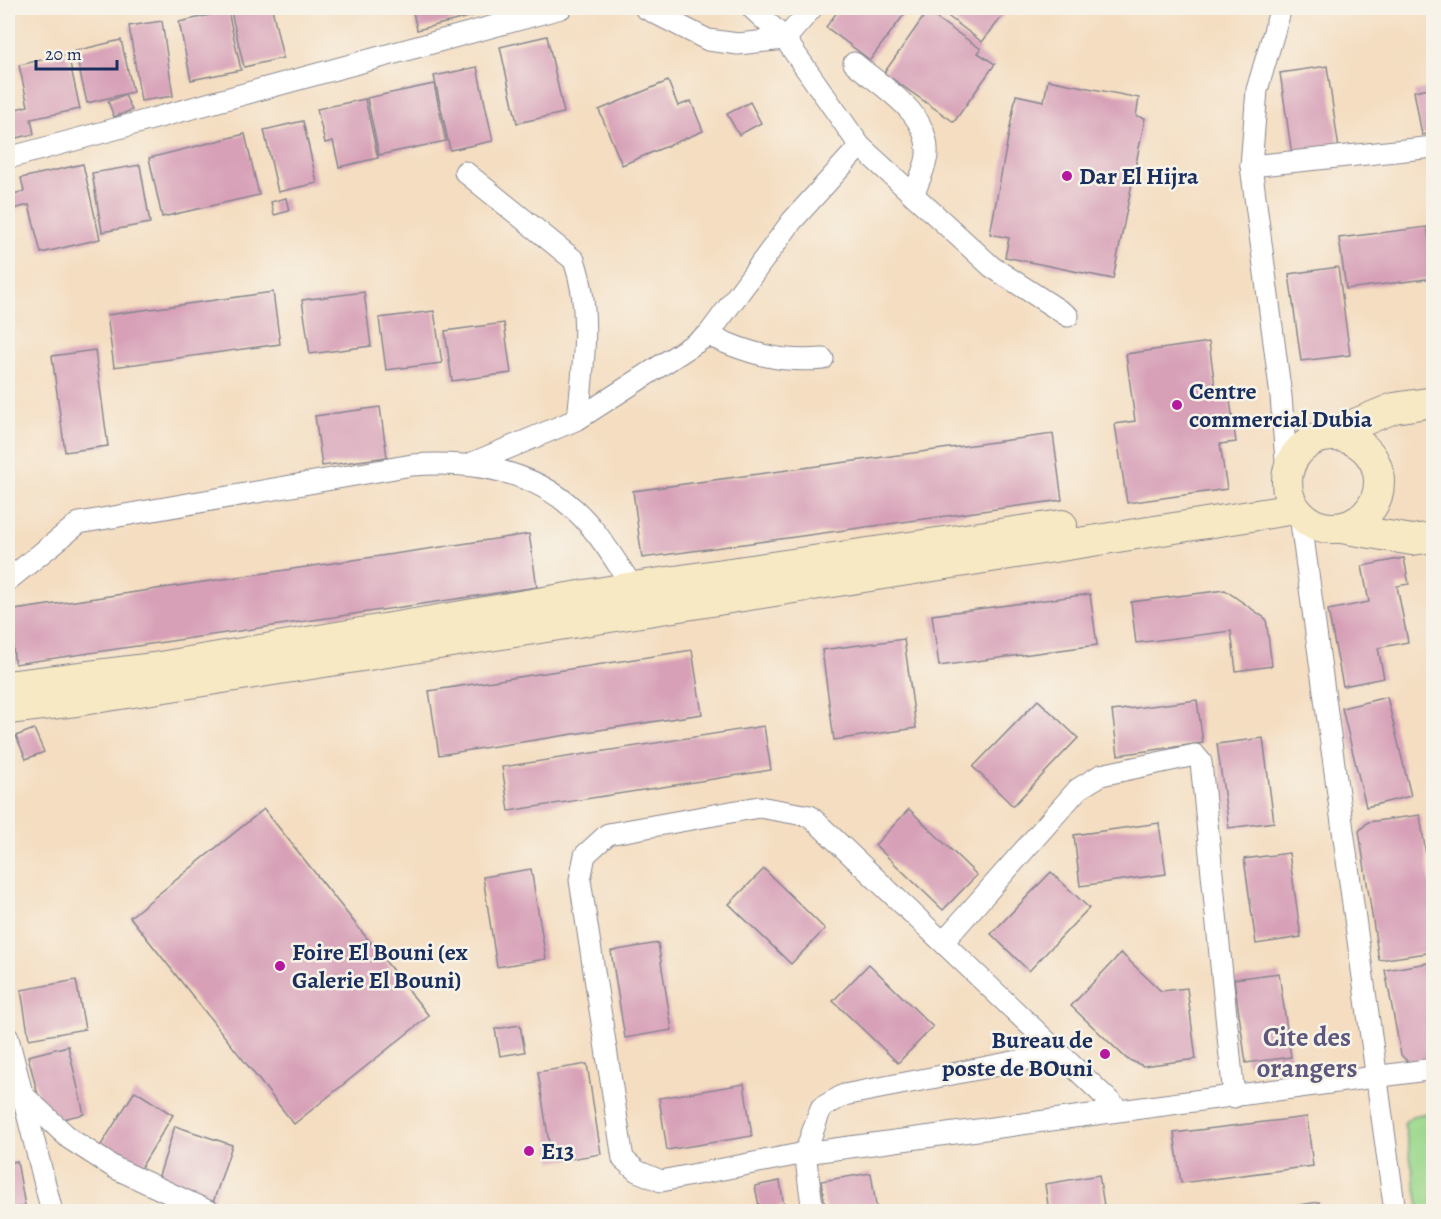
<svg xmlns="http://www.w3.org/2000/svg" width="1441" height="1219" font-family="Alegreya,serif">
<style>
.green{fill:#9cd88c;stroke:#5c8475;stroke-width:1.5}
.building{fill:#d7a0b7}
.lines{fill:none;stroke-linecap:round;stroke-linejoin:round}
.street-casing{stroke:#88868f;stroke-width:23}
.secondary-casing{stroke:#88868f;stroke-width:32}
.street{stroke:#fff;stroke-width:21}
.secondary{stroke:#f7e9c3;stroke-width:30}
.poi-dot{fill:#b5179e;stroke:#f7f3e8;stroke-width:2}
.labels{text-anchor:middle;stroke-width:5;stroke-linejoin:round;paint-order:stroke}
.poi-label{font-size:24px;font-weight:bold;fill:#1b2f5e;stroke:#f7f3e8;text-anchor:start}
.quarter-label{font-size:27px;font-weight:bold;fill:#5d577d;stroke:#f7f3e8}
</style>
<rect width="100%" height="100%" fill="#f7f3e8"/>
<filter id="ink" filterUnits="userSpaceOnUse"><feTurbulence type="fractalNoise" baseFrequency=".0167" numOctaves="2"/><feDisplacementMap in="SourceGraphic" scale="12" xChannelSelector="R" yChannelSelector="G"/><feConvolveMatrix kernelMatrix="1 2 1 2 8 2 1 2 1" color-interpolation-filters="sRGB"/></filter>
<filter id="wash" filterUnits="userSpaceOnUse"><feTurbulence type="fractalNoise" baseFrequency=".008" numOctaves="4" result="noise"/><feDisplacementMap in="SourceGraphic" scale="24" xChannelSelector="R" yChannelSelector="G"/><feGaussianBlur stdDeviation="1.35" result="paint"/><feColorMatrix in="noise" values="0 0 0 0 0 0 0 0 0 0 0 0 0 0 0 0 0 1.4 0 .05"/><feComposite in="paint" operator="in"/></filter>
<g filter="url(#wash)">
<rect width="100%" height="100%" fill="#f4ddc0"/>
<path class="green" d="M1433,1112V1211H1420L1404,1123L1412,1116Z"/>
<g id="blocks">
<g class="building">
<path d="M230,8H272L283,58L244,67Z"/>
<path d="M412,8H470L473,16L417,30Z"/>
<path d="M840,8H909L870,60L826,27Z"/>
<path d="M950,8H1009L982,42L945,14Z"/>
<path d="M228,11L241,70L191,80L179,22Z"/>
<path d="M927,12L981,49L978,53L995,64L954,122L884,73Z"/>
<path d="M162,21L173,96L141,101L129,26Z"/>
<path d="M547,36L564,113L517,123L500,47Z"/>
<path d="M121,40L133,92L87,103L75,51Z"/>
<path d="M68,54L80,109L31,119L34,134L12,139L8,111L28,106L19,65Z"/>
<path d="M1327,66L1339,149L1292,155L1280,73Z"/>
<path d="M477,67L493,141L450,150L434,76Z"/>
<path d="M1048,80L1139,98L1136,116L1145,118L1113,279L1005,257L1009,238L990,234L1016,95L1044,101Z"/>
<path d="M668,81L678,106L691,101L703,131L622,165L599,110Z"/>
<path d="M434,84L446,141L379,155L367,98Z"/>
<path d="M1434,87V133L1422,135L1414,91Z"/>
<path d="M125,95L132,110L114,117L108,101Z"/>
<path d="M365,99L378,158L339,167L333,141L325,143L317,109Z"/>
<path d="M750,102L761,123L739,135L727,114Z"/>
<path d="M303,121L317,183L278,192L264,130Z"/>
<path d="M245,134L259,195L162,217L149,158Z"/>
<path d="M83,164L100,239L41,253L29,205L13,209L10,195L24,191L21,178Z"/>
<path d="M140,165L150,223L102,232L92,173Z"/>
<path d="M286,198L289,211L274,215L271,202Z"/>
<path d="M1427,227L1434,278L1346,289L1339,238Z"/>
<path d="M1338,267L1350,355L1301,361L1289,274Z"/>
<path d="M273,292L280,344L114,367L107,315Z"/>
<path d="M364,292L371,346L310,354L302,300Z"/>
<path d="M434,311L442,363L386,370L379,318Z"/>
<path d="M504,323L511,373L452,381L445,331Z"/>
<path d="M1209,342L1216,394L1229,393L1236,442L1220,444L1227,489L1127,503L1115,424L1135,421L1126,354Z"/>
<path d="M95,350L108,446L65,452L52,356Z"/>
<path d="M380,407L387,457L322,466L315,416Z"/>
<path d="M1053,434L1062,500L642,558L633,491Z"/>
<path d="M529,534L537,587L15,664L8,611Z"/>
<path d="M1404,558L1409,584L1397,586L1408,642L1378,648L1384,678L1343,686L1328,610L1369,602L1362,566Z"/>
<path d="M1225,590L1266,619L1272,666L1236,671L1231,631L1136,643L1131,602Z"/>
<path d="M1090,594L1097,645L939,666L932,615Z"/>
<path d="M904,639L916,728L834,740L822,650Z"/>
<path d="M692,650L702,714L439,755L429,691Z"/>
<path d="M1387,697L1411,796L1366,807L1342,708Z"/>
<path d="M1038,700L1078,738L1013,806L973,767Z"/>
<path d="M1197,700L1203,743L1118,755L1112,711Z"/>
<path d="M764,726L771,770L509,811L502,767Z"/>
<path d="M34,729L44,752L26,759L16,736Z"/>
<path d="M1263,738L1274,822L1229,828L1217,744Z"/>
<path d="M264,809L429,1016L294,1124L130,917Z"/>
<path d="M909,809L977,875L943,910L875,845Z"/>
<path d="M1420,815L1434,907V952L1379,960L1359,831L1368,822Z"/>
<path d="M1159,823L1166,874L1080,886L1074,835Z"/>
<path d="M1289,853L1301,937L1256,944L1244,859Z"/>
<path d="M531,869L546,959L497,967L483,877Z"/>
<path d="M764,869L825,929L791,964L729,904Z"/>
<path d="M1051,872L1089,908L1029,971L991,934Z"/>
<path d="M658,943L672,1030L625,1038L611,951Z"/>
<path d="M1121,953L1161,991L1187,988L1196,1059L1143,1066L1127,1059L1071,1006Z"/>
<path d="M1434,962V1060L1408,1062L1401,1055L1385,970Z"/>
<path d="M869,964L933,1027L898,1063L833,1001Z"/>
<path d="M1279,973L1291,1057L1246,1063L1234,979Z"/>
<path d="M76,980L85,1029L29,1039L21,990Z"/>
<path d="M520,1025L525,1052L500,1056L495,1029Z"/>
<path d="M68,1046L84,1114L45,1123L28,1056Z"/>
<path d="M587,1064L601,1154L552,1162L538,1072Z"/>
<path d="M744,1084L752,1136L667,1150L659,1098Z"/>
<path d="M135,1091L173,1115L133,1181L94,1156Z"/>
<path d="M1307,1117L1313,1166L1181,1183L1174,1133Z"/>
<path d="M175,1126L232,1145L210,1212L153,1194Z"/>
<path d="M17,1161L25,1206L8,1209V1163Z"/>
<path d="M871,1173L877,1212H826L821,1181Z"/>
<path d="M1099,1175L1105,1212H1049L1045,1184Z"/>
<path d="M780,1181L784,1206L760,1211L755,1186Z"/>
<path d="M1319,1202L1321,1212H1266V1210Z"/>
</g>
</g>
</g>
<g filter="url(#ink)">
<use href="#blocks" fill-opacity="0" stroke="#88868f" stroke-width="1.5"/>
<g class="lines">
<g class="street-casing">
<g id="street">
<path d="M645,8L708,40L738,44L785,39L812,8"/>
<path d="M1281,8L1257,90L1251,166L1281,396L1287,474"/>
<path d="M854,63C882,87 930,113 927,155C926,167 918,183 913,195"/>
<path d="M860,146L992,267L1068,316"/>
<path d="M8,158L561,8"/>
<path d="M1251,166L1434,147"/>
<path d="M465,172L574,260C592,310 583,367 578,419"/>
<path d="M708,335C747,353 779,363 823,359"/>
<path d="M470,464L578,419L708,335L792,221L860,146L785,39L752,8"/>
<path d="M1300,515L1395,1212"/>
<path d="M8,580L79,523L412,465C470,461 531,469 575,510C599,532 615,561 633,587"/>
<path d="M944,941L1078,789L1101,775L1195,755L1201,762L1234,1097"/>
<path d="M8,1038L52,1212"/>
<path d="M23,1095L70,1139L115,1168L210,1212"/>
<path d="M1119,1110L810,816L759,807L608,834L585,855L580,880L623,1159L637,1171L661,1181L805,1153L1434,1069"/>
<path d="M813,1212L805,1153L821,1108L844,1095L1060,1053"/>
</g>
</g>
<g class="secondary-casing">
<g id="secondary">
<circle cx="1333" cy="482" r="46"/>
<path d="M1323,437L1394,408L1434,402"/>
<path d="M1341,528L1412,540L1434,537"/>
<path d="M8,686L154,668L633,587L1062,525"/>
<path d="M8,709L76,701L1295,509"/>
</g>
</g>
<use href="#street" class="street"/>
<use href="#secondary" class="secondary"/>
</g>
</g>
<g class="poi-dot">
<circle cx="1067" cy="176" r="6"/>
<circle cx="1177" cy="405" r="6"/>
<circle cx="280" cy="966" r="6"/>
<circle cx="1105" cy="1054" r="6"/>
<circle cx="529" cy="1151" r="6"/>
</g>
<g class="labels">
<g class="poi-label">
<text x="1079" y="184">Dar El Hijra</text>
<text x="1189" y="399">Centre<tspan x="1189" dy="28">commercial Dubia</tspan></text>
<text x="292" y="960">Foire El Bouni (ex<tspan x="292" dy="28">Galerie El Bouni)</tspan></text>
<text x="1093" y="1048" text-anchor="end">Bureau de<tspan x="1093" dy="28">poste de BOuni</tspan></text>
<text x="541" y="1159">E13</text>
</g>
<g class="quarter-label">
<text x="1307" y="1046">Cite des<tspan x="1307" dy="31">orangers</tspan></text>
</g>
</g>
<rect width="1441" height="1219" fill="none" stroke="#f7f3e8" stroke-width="30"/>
<path d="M36 60v9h81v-9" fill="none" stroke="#1b2f5e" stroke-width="3"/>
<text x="45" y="60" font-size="18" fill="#1b2f5e" stroke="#f7f3e8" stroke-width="4.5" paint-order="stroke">20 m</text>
</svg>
